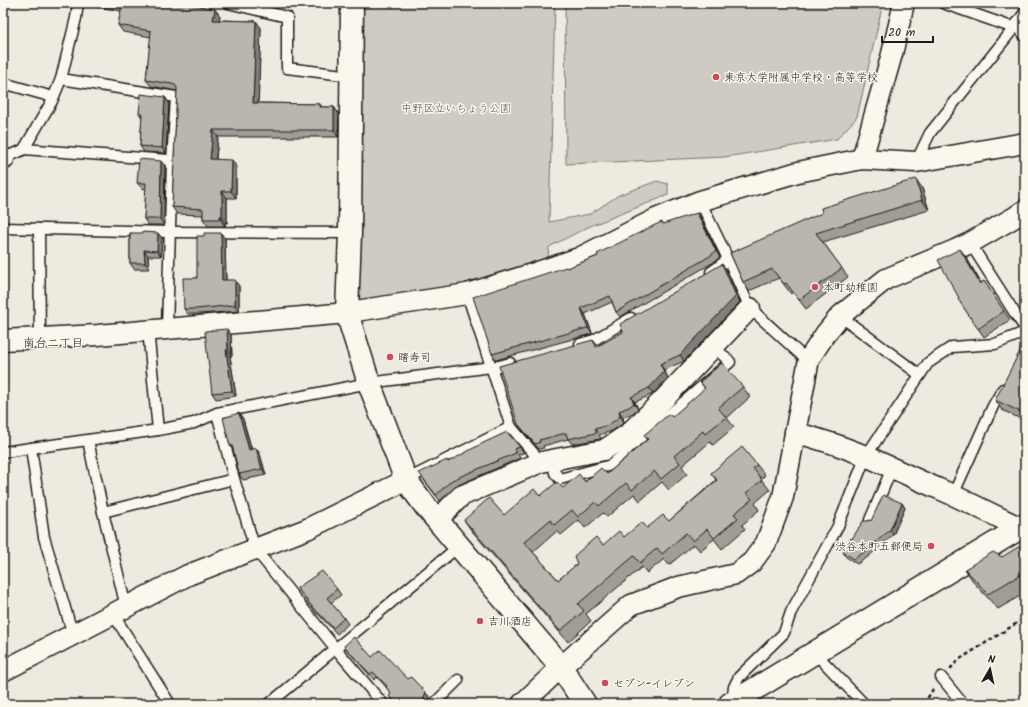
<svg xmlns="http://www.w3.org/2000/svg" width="1028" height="707" font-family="Kalam,'Klee One',sans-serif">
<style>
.green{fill:#ceccc2;stroke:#75746f}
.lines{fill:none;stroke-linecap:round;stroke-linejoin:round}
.lane-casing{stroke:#1c1c1c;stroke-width:13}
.street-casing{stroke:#1c1c1c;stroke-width:23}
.secondary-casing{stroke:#1c1c1c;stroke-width:25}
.path{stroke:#1c1c1c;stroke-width:2.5;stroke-dasharray:4 3;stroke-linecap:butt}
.lane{stroke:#fbf7ec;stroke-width:10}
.street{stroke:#fbf7ec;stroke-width:20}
.secondary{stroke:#fbf7ec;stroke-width:22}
.wall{fill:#9f9d96;stroke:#1c1c1c}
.shaded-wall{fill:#827f7a;stroke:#1c1c1c}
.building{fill:#b9b6af;stroke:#1c1c1c}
.poi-dot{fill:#d1495b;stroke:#fbf7ec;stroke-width:1.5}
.labels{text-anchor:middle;stroke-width:3;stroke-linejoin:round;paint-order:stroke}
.poi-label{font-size:11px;fill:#1c1c1c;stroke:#fbf7ec;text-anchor:start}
.park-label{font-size:11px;fill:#51514e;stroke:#fbf7ec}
.neighbourhood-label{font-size:12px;fill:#1c1c1c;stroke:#fbf7ec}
</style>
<rect width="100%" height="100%" fill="#eeeadf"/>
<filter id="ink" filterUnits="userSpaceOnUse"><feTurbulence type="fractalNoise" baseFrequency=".025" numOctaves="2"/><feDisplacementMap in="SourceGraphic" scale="8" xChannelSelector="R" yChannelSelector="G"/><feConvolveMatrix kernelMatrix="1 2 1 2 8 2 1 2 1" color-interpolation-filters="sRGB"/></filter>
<g filter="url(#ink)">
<g class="green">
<path d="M359,3H555L549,222L590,214L619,195L657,181L668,184V195L588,227L549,247L548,259L485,280L358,304Z"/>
<path d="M565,3H883L857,117L837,139L725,157L566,164Z"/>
</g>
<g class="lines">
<g class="lane-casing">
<g id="lane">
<path d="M228,3L287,17V68L343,75"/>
<path d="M943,3L1014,28"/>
<path d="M1016,24L1025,36"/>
<path d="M61,79L176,97L172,162L167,328"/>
<path d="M3,83L53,97"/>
<path d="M24,149L168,160L172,162"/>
<path d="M3,159C9,154 18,154 24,149L52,101L61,79L76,18L78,3"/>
<path d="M916,162L930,133L1014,28L1025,12"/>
<path d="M700,201L728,259L750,308L799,353L809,359"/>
<path d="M3,228L170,232L350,233"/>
<path d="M39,229L40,338"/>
<path d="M970,243L1016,315L1025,328"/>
<path d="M711,272L718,267L728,259"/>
<path d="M840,316L920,375"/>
<path d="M148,330L158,430"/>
<path d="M580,344L594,340L631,318"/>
<path d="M217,413L234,479L255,549L336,649L383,704"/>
<path d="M511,427L541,462"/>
<path d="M88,440L103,512L126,607"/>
<path d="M31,448L44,537L73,635"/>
<path d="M3,452L158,430L194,423L217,413L369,383L499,366L510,363"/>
<path d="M552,460L555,473L560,479L611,465L730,362L713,346"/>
<path d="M406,480L511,427L467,294"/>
<path d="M953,495L993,406L1003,389"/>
<path d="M103,512L234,479"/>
<path d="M870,520L892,468"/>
<path d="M113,614L170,704"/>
<path d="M815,653L864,704"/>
<path d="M941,677L963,704"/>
<path d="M732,701L734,687L739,677L784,633L791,612L838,526L866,456L928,363L952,347L995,344L1025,332"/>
<path d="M269,704L459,546"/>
<path d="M434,704L458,680"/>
</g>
</g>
<g class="street-casing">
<g id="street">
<path d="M3,158L4,159"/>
<path d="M862,159L892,54L904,3"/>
<path d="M3,340L98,335L336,314L467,294L538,272L579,258L656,219L700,201L798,172L862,159L916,162L1025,143"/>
<path d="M795,432L837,445L866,456L923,482L953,495L1025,530"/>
<path d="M437,520L461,496L541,462L604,450L628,434L661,402L750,308"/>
<path d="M3,671L188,575L307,529L406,480"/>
<path d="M522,704L561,667L631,605L678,587L736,574L752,562L766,543L783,497L809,359L826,333L840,316L886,279L955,250L970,243L1015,217L1025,210"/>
</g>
</g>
<g class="secondary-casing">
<g id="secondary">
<path d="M352,3L350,233L347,313L369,383L406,480L426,507L561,667L585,704"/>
<path d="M730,704L1025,525"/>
</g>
</g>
<g class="path">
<path d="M950,669L960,659L1025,618"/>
<path d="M924,704L933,689"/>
</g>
<use href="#lane" class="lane"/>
<use href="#street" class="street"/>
<use href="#secondary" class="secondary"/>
</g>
<g class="wall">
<path d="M89,3H184L220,16L219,20L256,21L261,28L258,103L320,104L322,107H334L339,114L338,137H218L216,159L236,166V198H227V223H225V226H208L203,219V215L177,214L172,207L177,91L151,86L146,80L151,37L123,32L118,25L121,11L92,6Z"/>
<path d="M165,97L169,103L166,153L144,152L140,146L142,118L139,113Z"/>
<path d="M165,166L164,225H148L144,219L146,189L142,188L137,183Z"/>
<path d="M922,188L929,210L823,242L848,277L806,309L793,292L791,294L779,278L749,291L743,282L730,253Z"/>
<path d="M701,218L720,257L714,262L620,317L616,312L612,302L585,314L592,333L591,334L496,360L492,354L567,268L598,256L663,224Z"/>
<path d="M130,233L162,238L161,256H148L149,269H134L130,263Z"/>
<path d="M225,239L226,280L239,286V311L200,314H188L184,309L197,278Z"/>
<path d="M960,249L966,257L981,283L984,281L1010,320L984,337L958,299L959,298Z"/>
<path d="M726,269L740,302L684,361L664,370L668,378L653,394L635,402L638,409L633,413L623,417L624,422L621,425L612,431L599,435L601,438L600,439L572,444L568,439L543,446L544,448L539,449L522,430L518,424L593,340L598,346L623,332Z"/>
<path d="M231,335L232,356H230L236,396L216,399L212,393Z"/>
<path d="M1025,351V421L1002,410L995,400Z"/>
<path d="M700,382L743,387L750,397L727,418L734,427L713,445L710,442L682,466L687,474L669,490L662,482L640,501L634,494L607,517L603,513L585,528L579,520L561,535L557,531L533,552L558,580L603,545L669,521L716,480L711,473L757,465L765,475L761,479L770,490L755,503L759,510L742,525L745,529L722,549L714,539L700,551L694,544L669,565L664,559L647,573L642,567L586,614L591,621L568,642L471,530L464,520L504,515L540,496L563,488L607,474L647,439L644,435L672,417L705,389Z"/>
<path d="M239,413L243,419L252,450L256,448L260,454L266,475L243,480L239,474L233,449L230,446Z"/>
<path d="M520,447L524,453L518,454L520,458L456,486L440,501L423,479L448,461Z"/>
<path d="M902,503L905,508L893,535L868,557L857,564L846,557L843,552L852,539L867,521H871Z"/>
<path d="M1025,551V593L998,609L975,584L965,569L1002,557Z"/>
<path d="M297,588L337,589L341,595L331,603L344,618L348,624L337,634L318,614H317Z"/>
<path d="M344,646L372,657L408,679L426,693L430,698L428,702V704H396L389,696L391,694L386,687L377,677L374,680L348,651Z"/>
</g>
<g class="shaded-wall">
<path d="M215,9L220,16L218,26L213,20Z"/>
<path d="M256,21L261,28L258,110L253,103Z"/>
<path d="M165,97L169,103L166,153L162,148Z"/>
<path d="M334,107L339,114L338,137L334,130Z"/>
<path d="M213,130L218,137L215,166L210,159Z"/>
<path d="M232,160L236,166V198L231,191Z"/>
<path d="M161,161L165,166L164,225L160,219Z"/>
<path d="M916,179L922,188L929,210L922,200Z"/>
<path d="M222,191L227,198V223L222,216Z"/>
<path d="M697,213L701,218L720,257L716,251Z"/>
<path d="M220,216L225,223V226L220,219Z"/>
<path d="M158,233L162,238L161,256L157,251Z"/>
<path d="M221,233L225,239L226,286L222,280Z"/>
<path d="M960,249L966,257L986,292L980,284Z"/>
<path d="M144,250L148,256L149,269L145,263Z"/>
<path d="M722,264L726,269L740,302L684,361L680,355Z"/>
<path d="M235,280L239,286V311L235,305Z"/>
<path d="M581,308L585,314L592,333L588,328Z"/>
<path d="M227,329L231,335L232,356L228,350Z"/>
<path d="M226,350L230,356L236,396L232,391Z"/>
<path d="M660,364L664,370L668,378L653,394L649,388Z"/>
<path d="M631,397L635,402L638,409L634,403Z"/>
<path d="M619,411L623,417L624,422L620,416Z"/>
<path d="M239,413L243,419L253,456L249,450Z"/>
<path d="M256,448L260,454L266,475L262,469Z"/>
<path d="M902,503L905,508L893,535L890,530Z"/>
<path d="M426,693L430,698L428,702V704H427L424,699V696Z"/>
</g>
<g class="building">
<path d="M111,3H184L215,9L213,20L256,21L253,103L320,104V107H334V130H213L210,159L232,160L231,191H222V216H220V219H203V209L172,207L177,88L175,85L172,84L146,80L151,31L118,25L122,5Z"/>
<path d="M141,94L165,97L162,148L140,146L142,114L139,113Z"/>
<path d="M139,159L161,161L160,219H144L146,183H137Z"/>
<path d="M916,179L922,200L816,233L842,268L799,300L786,283L784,284L772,269L743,282L730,253L822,213L821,208Z"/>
<path d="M697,213L716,251L710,256L616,312L610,296L581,308L588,328H587L492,354L473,297L566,267L567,268L598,256L597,254L657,224L662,222L663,224Z"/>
<path d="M143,232L158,233L157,251L144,250L145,263H130V233H143Z"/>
<path d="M204,233H221L222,280H235V305L196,309H184L183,278H197V236H204Z"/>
<path d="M960,249L980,284L984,281L1004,311L978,329L958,299L959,298L938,260Z"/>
<path d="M722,264L736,296L680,355L660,364L664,372L649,388L631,397L634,403L629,407L619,411L620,416L617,419L608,425L595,429L597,433H596L568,439L566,433L539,440L540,442L535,444L518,424L499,366L593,340L594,343H595L596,347L623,332L620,324Z"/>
<path d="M227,329L228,350H226L232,391L212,393L207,351L205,331Z"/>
<path d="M1021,349L1025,351V414L995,400Z"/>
<path d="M722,363L743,387L718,408L726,417L705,434L703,431L674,456L680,463L661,479L654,471L632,490L626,483L599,506L595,502L578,517L572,510L554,525L550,520L524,542L558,580L577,564L574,556L596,537L603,545L619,531L624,537L642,522L647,528L663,515L669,521L717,480L711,473L742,447L757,465L753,468L762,480L746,493L752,499L734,514L738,518L714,538L707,529L693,541L686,533L662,554L657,548L640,563L634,556L578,604L584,611L560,631L464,520L489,498L504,515L534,489L540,496L557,482L563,488L579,474L585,482L601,468L607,474L648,439L644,435L669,414L672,417L705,388L700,382Z"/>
<path d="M239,413L249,450L256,448L262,469L239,474L232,445L230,446L223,418Z"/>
<path d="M507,432L520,447L514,449L516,453L452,480L436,495L419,473L447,460L448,462L481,444Z"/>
<path d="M883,495L902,503L890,530L864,552L854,559L843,552L851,538L852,539L863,521H867L870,520L871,521Z"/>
<path d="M1020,546L1025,551V572L988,594L965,569L993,552L1002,557Z"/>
<path d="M322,571L337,589L327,598L344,618L333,628L314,608H313L297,588Z"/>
<path d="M354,637L372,657L380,650L408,679L411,677L426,693L424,696V699L419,704H397L389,696L391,694L386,687L387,686L373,672L370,674L344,646Z"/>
</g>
</g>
<g class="poi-dot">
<circle cx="716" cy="77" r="4"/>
<circle cx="815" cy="287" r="4"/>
<circle cx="390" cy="357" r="4"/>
<circle cx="931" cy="546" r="4"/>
<circle cx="480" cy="621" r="4"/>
<circle cx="605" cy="683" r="4"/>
</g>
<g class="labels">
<g class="poi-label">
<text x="724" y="81">東京大学附属中学校・高等学校</text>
<text x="823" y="291">本町幼稚園</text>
<text x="398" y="361">曙寿司</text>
<text x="923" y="550" text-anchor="end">渋谷本町五郵便局</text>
<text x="488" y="625">吉川酒店</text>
<text x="613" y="687">セブン-イレブン</text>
</g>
<g class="park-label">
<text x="456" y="112">中野区立いちょう公園</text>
</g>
<g class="neighbourhood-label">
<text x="53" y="347">南台二丁目</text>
</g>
</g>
<rect width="1028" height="707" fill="none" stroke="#fbf7ec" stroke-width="16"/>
<rect x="8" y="8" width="1012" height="691" fill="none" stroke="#1c1c1c" stroke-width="1.5" filter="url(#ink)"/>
<g transform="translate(990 669) rotate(9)" stroke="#fbf7ec" stroke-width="3" paint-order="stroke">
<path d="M0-3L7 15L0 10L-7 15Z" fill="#1c1c1c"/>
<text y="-6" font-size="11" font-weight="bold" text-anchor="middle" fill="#1c1c1c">N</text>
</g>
<path d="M882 36v6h51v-6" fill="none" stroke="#1c1c1c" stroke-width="2"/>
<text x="888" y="36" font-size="12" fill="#1c1c1c" stroke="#fbf7ec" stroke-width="3" paint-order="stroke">20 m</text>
</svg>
